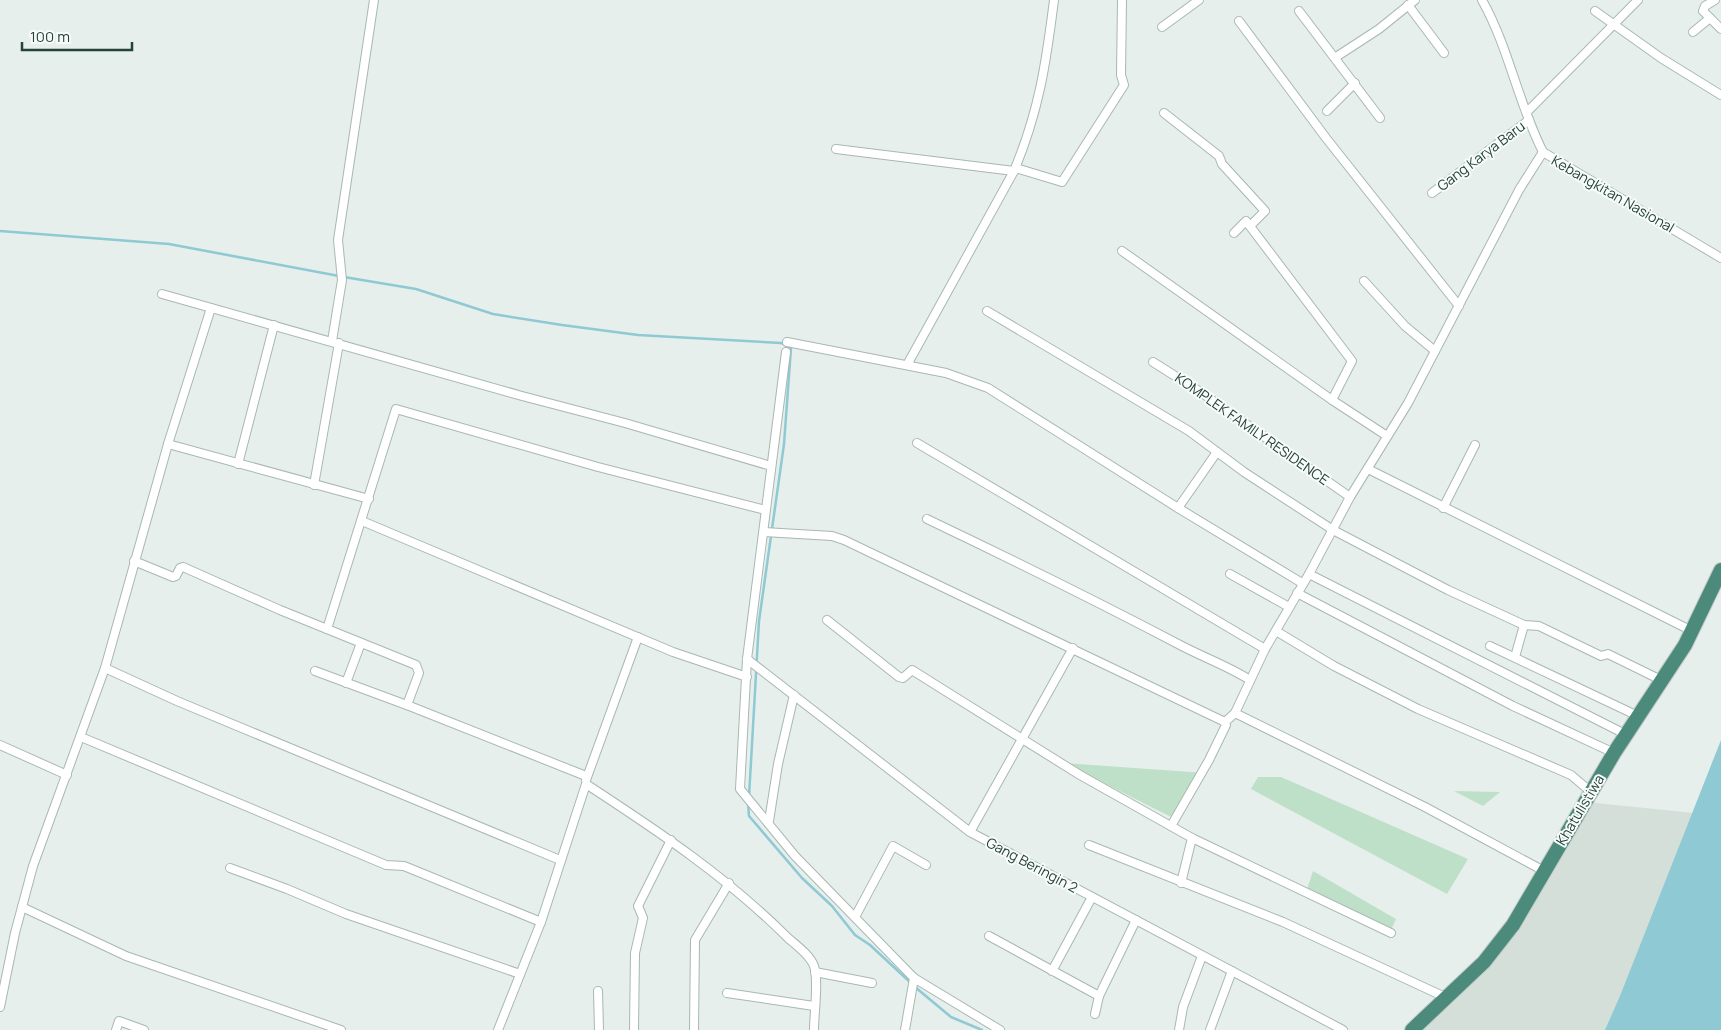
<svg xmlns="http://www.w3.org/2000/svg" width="1721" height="1030" font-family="Manrope,sans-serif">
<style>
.built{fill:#d4dfda}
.green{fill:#bfe0c8}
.water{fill:#8ec9d4}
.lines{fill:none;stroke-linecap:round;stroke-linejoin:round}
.stream{stroke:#8ec9d4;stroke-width:2.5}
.minor-casing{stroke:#a8b8b2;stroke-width:10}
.trunk-casing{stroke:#c2cac8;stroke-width:16}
.minor{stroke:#fff;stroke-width:8}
.trunk{stroke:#4c8a7c;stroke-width:14}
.labels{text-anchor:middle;stroke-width:4;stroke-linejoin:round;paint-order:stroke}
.street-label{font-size:14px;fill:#24423a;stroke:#f7fbf9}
</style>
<rect width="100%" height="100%" fill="#e6efeb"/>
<path class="built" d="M1586,802L1704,814L1608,1030H1408L1510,927Z"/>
<g class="green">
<path d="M1064,763L1205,773L1177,820Z"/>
<path d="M1258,777H1281L1468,859L1447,894L1251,789Z"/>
<path d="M1454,791L1500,792L1483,806Z"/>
<path d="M1313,871L1396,919L1390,932L1307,889Z"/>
</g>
<path class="water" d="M1721,740V1030H1605L1620,996Z"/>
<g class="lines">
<g class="stream">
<path d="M0,231L169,244L339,276"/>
<path d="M344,277L416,289L493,314L562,325L638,335L781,343L791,348L784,444L759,621L749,797"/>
<path d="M748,802L749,816L802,878L832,906L855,935L870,945L911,983"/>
<path d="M915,987L951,1017L982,1030"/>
</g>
<g class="minor-casing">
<g id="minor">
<path d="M1482,0C1509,48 1518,103 1543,152L1721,258"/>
<path d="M1715,0L1705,6L1703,11L1721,29"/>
<path d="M1408,5L1444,53"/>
<path d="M1299,11L1380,118"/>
<path d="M1595,11L1661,58L1721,95"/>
<path d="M1239,21L1326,138L1459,306"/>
<path d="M1162,27L1199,0"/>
<path d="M1693,32L1710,18"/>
<path d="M1336,57L1379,29L1415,0"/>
<path d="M1327,111L1355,83"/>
<path d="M1527,112L1638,0"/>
<path d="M1164,113L1219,156L1222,164L1265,211L1250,226"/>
<path d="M836,149L1014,171"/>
<path d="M1016,168L1062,182L1124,85L1121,75L1122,0"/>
<path d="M1432,193L1529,120"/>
<path d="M1234,233L1246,221L1352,361L1332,400L1387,436"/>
<path d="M1122,251L1332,400"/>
<path d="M1364,281L1405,326L1435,351"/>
<path d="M162,294L522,396L625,423L771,466"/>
<path d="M987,311L1189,431L1244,472L1333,530L1448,590L1524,625L1539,626L1601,656L1608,654L1661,680"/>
<path d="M332,341L342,280L338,240L374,0"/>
<path d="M787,342L946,373L988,388L1178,508L1302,583"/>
<path d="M786,352L747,659L740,789L795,856L914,978"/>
<path d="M1153,362L1202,393L1350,497"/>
<path d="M907,365L1014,171C1039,111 1046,64 1054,0"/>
<path d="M917,443L1265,649"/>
<path d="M168,444L369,499"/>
<path d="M238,464L274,325"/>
<path d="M1368,469L1692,631"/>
<path d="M314,485L339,343"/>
<path d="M1178,508L1217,452"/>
<path d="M1443,508L1475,445"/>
<path d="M927,519C1013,560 1098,602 1182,646C1205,658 1228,666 1250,680"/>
<path d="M362,521L673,652L747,677"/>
<path d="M764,532L832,536L844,540L1225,722"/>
<path d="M134,561L173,577L176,576L180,568L183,567L280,610L416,665L419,673L407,705"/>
<path d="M1230,574L1289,607"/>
<path d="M1309,574L1619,731L1625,736"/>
<path d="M1297,593L1513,706L1614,753"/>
<path d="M827,620L899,677L903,678L912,670L939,687L1080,775L1192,838L1391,933"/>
<path d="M327,629L396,409L598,467L765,510"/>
<path d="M1276,631L1334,666L1418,709L1571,775L1591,792"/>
<path d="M1490,646L1638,716"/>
<path d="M1515,657L1524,625"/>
<path d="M747,659L970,832L1343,1030"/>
<path d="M105,668L177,701L560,860"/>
<path d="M315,671L412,707L586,776"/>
<path d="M346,683L361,643"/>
<path d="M1235,713L1425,807L1544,871"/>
<path d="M81,737L386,865L404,866L541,922"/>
<path d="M0,745L67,775"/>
<path d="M586,780L638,637"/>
<path d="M769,821L778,764L794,695"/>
<path d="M1171,826L1209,760L1226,725L1225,722L1235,713L1265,649L1309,574L1350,497L1408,403L1519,190L1543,152"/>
<path d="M970,832L1073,648"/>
<path d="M1089,845L1283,922L1447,998"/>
<path d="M230,868L287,889L346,914L520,974"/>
<path d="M1181,883L1192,838"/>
<path d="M22,907L126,956L341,1030"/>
<path d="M855,917L893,846L926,865"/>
<path d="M989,936L1099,996"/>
<path d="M1052,971L1092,897"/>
<path d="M815,972L872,983"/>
<path d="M598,991L599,1030"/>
<path d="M727,993L814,1006"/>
<path d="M0,1007L15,933L33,866L105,668L168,444L211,308"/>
<path d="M1095,1014L1099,996L1136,920"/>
<path d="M116,1030L119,1021L144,1030"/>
<path d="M498,1030L541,922L586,784C658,831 727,877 788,938C796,945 810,955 814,966C819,981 814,1013 814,1030"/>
<path d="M634,1030L635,953L643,918L638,906L671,840"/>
<path d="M694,1030L695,940L729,883"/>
<path d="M905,1030L914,978L1000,1030"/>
<path d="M1179,1030L1183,1007L1202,956"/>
<path d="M1210,1030L1232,971"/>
</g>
</g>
<g class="trunk-casing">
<path id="trunk" d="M1412,1030L1484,962L1513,925L1614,753L1685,645L1721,570"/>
</g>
<use href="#minor" class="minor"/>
<use href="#trunk" class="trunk"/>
</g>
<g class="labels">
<g class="street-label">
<text transform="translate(1481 156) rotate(-37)" y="5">Gang Karya Baru</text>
<text transform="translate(1613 194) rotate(30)" y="5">Kebangkitan Nasional</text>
<text transform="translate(1252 429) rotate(35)" y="5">KOMPLEK FAMILY RESIDENCE</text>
<text transform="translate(1580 810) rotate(-59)" y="5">Khatulistiwa</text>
<text transform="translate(1032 865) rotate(28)" y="5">Gang Beringin 2</text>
</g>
</g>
<path d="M22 42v8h110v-8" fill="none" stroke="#24423a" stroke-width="2.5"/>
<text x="30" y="42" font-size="15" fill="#24423a" stroke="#f7fbf9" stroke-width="4" paint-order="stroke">100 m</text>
</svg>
